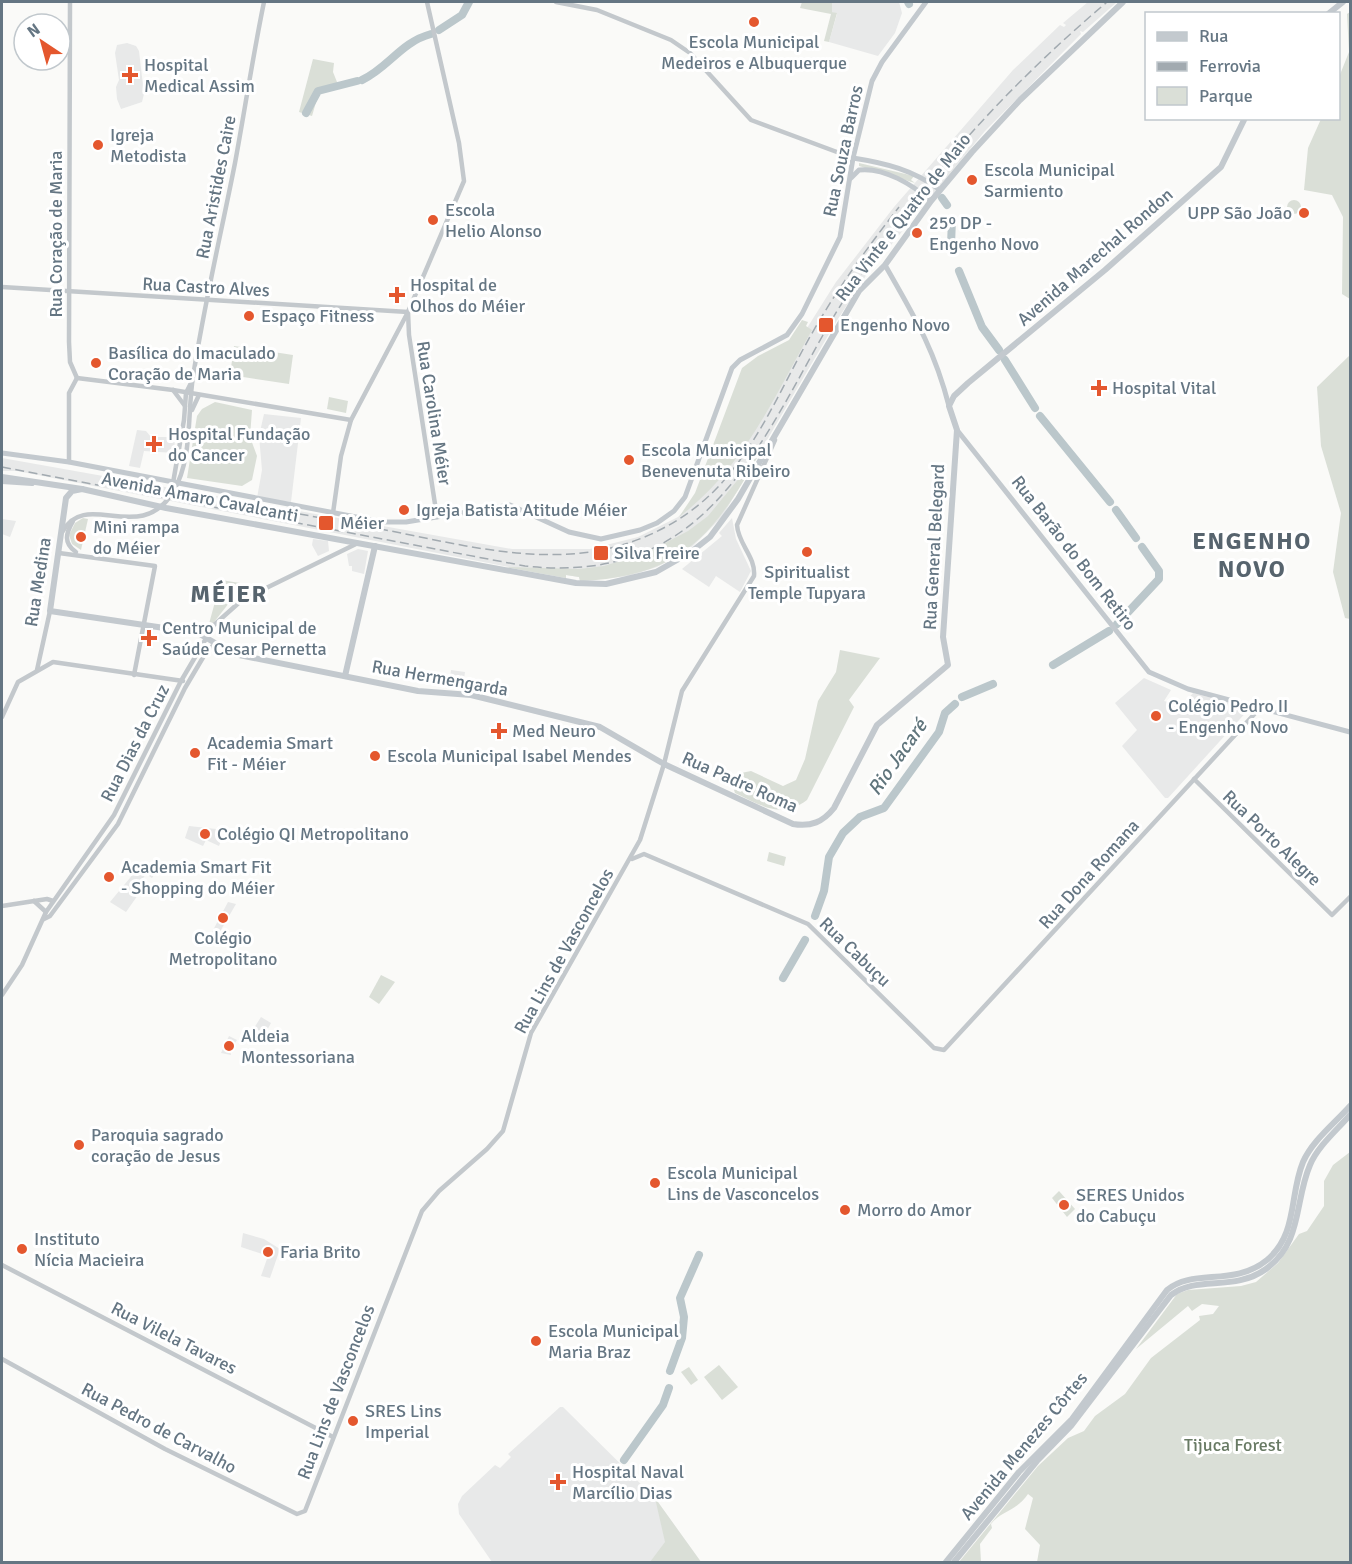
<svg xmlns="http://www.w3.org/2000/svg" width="1352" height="1564" font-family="Signika,sans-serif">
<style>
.built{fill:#e8e9e9}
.green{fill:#dadfd7}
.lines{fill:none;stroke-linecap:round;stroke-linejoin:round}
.river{stroke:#bbc7cb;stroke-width:8}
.tertiary{stroke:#c3c8cc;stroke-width:4.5}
.secondary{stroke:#c3c9ce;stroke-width:5}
.primary{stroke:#c3c9ce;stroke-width:6}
.rail{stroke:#a2aab0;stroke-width:1.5;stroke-dasharray:9 4.5;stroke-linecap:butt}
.poi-dot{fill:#e4572e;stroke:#fff;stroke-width:2}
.labels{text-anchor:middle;stroke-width:6;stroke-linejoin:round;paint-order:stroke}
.poi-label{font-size:18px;fill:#657683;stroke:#fff;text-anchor:start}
.street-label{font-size:18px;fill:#657683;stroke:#fff}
.park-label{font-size:18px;fill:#687a64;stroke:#fff}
.water-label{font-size:20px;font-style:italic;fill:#60757c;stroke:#fff}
.district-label{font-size:24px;font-weight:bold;letter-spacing:1.5px;fill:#57646e;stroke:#fff}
</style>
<rect width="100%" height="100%" fill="#fafaf8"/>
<g class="built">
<path d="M829,2H899L902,13L895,33L878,56L829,42L837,14L832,12Z"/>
<path d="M1088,2H1117L1083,32L1080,31L1081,34L985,131L867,274L836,322L722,517L689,550L657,567L629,576L580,581L579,577L566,575V578L545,574L17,471H2V458L512,549H590L638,537L678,517L703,493L836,282L894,207L1013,70L1060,25L1064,27L1066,25L1063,23Z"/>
<path d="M127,43L136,46L139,51L144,94L142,102L121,109L117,99L116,87L119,80L115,53L117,45Z"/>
<path d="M264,414L301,418L291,502L257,498L262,470L259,436Z"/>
<path d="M137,430L146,431L151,437H175L174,453L144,451L140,468L129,466Z"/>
<path d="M732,518L736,539L751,571L740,592L716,576L709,587L682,569L722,536L719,533Z"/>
<path d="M2,519L16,521L10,537L2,534Z"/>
<path d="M313,539L328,541L329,551L318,556L312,545Z"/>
<path d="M358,549L368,551L364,574L352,571V566H349L347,554Z"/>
<path d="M451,670L465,672L463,687L449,685Z"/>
<path d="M1144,678L1171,690L1164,701L1182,706L1193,693L1250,708L1168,798H1165L1122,746L1137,730L1115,703Z"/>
<path d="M189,826L225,830L219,846L206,840L203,846L185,838Z"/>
<path d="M144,861L157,870L152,878L146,874L141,881L145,885L126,912L110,902Z"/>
<path d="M228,902L236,904L218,935L212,932Z"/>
<path d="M261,1017L271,1023L265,1034L254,1028Z"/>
<path d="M229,1036L237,1040L230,1050L231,1055L221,1053Z"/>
<path d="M243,1233L264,1239L280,1249L270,1278L261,1276L268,1256L241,1247Z"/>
<path d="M560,1407H563L655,1498L701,1562H492L459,1514L458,1504L462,1496L495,1465L500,1468L511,1457L508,1454Z"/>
</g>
<g class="green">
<path d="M802,2H832V12L837,13L829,42L824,41L831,14L800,8Z"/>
<path d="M1350,12V299L1342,294L1343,217L1332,195L1304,190L1308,148L1321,119L1338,118L1339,77L1349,52L1347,14Z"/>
<path d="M313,59L334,63L333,72L339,87L319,92L312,116L299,112Z"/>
<path d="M859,163L914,176L911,180L915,183L859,166Z"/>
<circle cx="1294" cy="207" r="7"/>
<path d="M802,320L808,322L806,326L812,330C774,398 742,470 679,517L695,493L742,368L758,356L789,340Z"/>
<path d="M234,346L293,355L289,384L230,375Z"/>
<path d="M1350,355V619L1345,618L1333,572L1341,513L1321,446L1317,387Z"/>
<path d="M329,397L348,401L346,413L327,409Z"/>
<path d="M215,402L252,410L250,437L257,456L252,480L242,486L187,478L197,416L202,409Z"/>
<path d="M759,454C714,536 680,577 580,581L579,577L566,575V578L505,567L579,569L604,566L648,552L688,531L708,516Z"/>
<path d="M83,518L88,519L81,550L72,544L69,535L75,523Z"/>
<path d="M221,580L260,586L229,603L207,631Z"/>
<path d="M840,650L880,658L849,700L854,707L807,800C781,819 762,806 735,793L734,790L741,773L751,771L783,786L796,780L805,759L818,701L836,672Z"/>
<path d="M769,852L786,857L784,866L767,861Z"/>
<path d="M381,975L395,982L379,1004L369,997Z"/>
<path d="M1350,1152V1562H1037L1040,1545L1025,1529L1033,1498L1028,1494C1017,1511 1001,1511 991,1524L992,1528L980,1544L981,1562H959L1038,1466L1068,1438L1084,1431L1095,1416L1125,1394L1151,1358L1200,1320L1199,1316L1213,1314L1219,1306L1202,1304L1192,1311L1188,1306L1136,1349L1177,1294L1188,1290L1241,1286L1256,1282L1278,1263L1299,1234L1307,1231L1324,1206V1181L1333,1165Z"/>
<path d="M1059,1191L1075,1209L1067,1217L1052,1198Z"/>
<path d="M719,1365L738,1387L722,1400L704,1377Z"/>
<path d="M689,1367L698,1380L691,1385L681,1372Z"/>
<path d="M655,1498L701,1562H650L665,1542Z"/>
</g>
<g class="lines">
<g class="river">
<path d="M908,2L909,4"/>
<path d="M439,30L462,15L469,2"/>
<path d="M362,80C388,68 401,42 431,34"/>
<path d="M306,113L318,91L357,81"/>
<path d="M942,198L947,205"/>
<path d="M951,245L952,219"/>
<path d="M959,271L982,327L999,350"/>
<path d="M1005,360L1035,408"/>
<path d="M1040,416L1110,502"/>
<path d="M1116,510L1136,538"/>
<path d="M1117,624L1159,579V571L1142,547"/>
<path d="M1053,665L1109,631"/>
<path d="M962,697L993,684"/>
<path d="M815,916L824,891L829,857L843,833L860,817L884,808L939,732L945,713L955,704"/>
<path d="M783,978L805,940"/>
<path d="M670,1371L682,1338L684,1317L680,1298L699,1255"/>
<path d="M624,1460L663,1405L669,1388"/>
</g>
<g class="tertiary">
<path d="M70,2L69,342L70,362L77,378"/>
<path d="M556,2L597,10L671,40L690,53L751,120L853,158"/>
<path d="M2,287L408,312"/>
<path d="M408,312L409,335L437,517"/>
<path d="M77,378L173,390L351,420"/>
<path d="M173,390L185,406"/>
<path d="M192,410L199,395"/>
<path d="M69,462V393L77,378"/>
<path d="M173,483L184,420L186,393L191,383"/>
<path d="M333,513L341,456L351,420L408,312L464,181L459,143L427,2"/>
<path d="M73,521C66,533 63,543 76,552"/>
<path d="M63,531C86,489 140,546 173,492C193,459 187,414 193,377C204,305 221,234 235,163C245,109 253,55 264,2"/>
<path d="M59,553L155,566L134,675"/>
<path d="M37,670L50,611"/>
<path d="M2,717L18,682L53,662L183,681"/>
<path d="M1194,779L1332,915L1350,897"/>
<path d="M632,859L644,854L808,924L934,1048L944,1050L1260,708"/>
<path d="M34,901L46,912"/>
<path d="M2,906L47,899L53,901"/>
<path d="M44,919L50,916L118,824L185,688L208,649L218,643"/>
<path d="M2,995L22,965L46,912L114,815L181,681L214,625L242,600L358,543"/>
<path d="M2,1265L333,1437"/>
<path d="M2,1359L165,1449L297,1514L305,1511L422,1211L439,1191L487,1149L503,1131L531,1033L640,840L664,764L682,691L754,576C756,557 738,544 737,525L775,440"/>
</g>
<g class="secondary">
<path d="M853,158C885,163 914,170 940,190"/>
<path d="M851,178L859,170C884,167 913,185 931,201"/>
<path d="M885,265C914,316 934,348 949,406"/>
<path d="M957,430L1149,672L1188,689L1350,732"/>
<path d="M2,453L69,462L382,522H406L510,505L569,532L601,539L640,530L657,523L674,511L685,497L732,368L740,360L787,335L802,314L840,237L853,158L872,81L882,62L926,2"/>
</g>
<g class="primary">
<path d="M1328,14L1343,2"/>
<path d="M2,477L82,489L166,508L576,583L606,584L656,572L691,552L710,537L738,499L859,291L885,265L931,201L972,152L1020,100L1123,2"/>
<path d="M2,481L32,483"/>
<path d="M82,489L72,491L66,498L50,611L198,633L234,654L418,691L471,695L600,727L664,764L793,824C811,827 823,822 834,808L877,725L948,665L943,637L957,430L949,406L954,396L968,383L1105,270L1221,167L1245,118"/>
<path d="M345,676L375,546"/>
<path d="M946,1562L1019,1472L1072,1419L1167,1290C1193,1268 1234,1287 1267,1260C1298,1234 1289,1196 1303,1162C1312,1141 1335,1123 1350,1106"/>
<path d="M954,1562L1037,1461L1071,1426L1171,1295C1197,1275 1234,1292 1266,1269C1303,1242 1294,1202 1310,1165C1318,1146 1337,1130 1350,1115"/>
</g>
<g class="rail">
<path d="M2,467L525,566C698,585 751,463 823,335C844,297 870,261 896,226C956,143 1029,68 1107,2"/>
<path d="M114,478C201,495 288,512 375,528C445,541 519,562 591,552C638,545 685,522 718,487C759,443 782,386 811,335C837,289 867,248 899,207"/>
</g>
</g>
<g class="poi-dot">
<circle cx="754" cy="22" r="6"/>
<path d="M127 66h6v6h6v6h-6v6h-6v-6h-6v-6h6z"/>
<circle cx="98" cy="145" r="6"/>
<circle cx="972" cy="180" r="6"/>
<circle cx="1304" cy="213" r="6"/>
<circle cx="433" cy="220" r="6"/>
<circle cx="917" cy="233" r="6"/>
<path d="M394 286h6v6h6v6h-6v6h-6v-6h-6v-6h6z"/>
<circle cx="249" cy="316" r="6"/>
<rect x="818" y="317" width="16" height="16" rx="3"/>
<circle cx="96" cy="363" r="6"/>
<path d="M1096 379h6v6h6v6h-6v6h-6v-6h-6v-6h6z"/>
<path d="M151 435h6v6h6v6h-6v6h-6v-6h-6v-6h6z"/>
<circle cx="629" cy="460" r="6"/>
<circle cx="404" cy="510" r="6"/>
<rect x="318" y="515" width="16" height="16" rx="3"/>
<circle cx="81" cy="537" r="6"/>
<circle cx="807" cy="552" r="6"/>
<rect x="593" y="545" width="16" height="16" rx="3"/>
<path d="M146 629h6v6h6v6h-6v6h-6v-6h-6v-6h6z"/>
<circle cx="1156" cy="716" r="6"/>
<path d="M496 722h6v6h6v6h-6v6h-6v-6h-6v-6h6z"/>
<circle cx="195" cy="753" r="6"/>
<circle cx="375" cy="756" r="6"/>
<circle cx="205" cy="834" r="6"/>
<circle cx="109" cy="877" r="6"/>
<circle cx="223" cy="918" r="6"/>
<circle cx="229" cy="1046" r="6"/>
<circle cx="79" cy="1145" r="6"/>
<circle cx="655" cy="1183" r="6"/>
<circle cx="1064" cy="1205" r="6"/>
<circle cx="845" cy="1210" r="6"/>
<circle cx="22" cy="1249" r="6"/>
<circle cx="268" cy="1252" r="6"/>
<circle cx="536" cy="1341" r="6"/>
<circle cx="353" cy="1421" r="6"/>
<path d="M555 1473h6v6h6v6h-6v6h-6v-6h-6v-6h6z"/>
</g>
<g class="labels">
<g class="poi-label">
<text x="754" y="48" text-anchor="middle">Escola Municipal<tspan x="754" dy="21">Medeiros e Albuquerque</tspan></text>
<text x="144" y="71">Hospital<tspan x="144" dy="21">Medical Assim</tspan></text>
<text x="110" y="141">Igreja<tspan x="110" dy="21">Metodista</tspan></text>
<text x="984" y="176">Escola Municipal<tspan x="984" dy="21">Sarmiento</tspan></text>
<text x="445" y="216">Escola<tspan x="445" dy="21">Helio Alonso</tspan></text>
<text x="1292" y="219" text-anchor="end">UPP São João</text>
<text x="929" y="229">25º DP -<tspan x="929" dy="21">Engenho Novo</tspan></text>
<text x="410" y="291">Hospital de<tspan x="410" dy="21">Olhos do Méier</tspan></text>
<text x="261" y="322">Espaço Fitness</text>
<text x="840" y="331">Engenho Novo</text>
<text x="108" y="359">Basílica do Imaculado<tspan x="108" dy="21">Coração de Maria</tspan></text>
<text x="1112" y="394">Hospital Vital</text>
<text x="168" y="440">Hospital Fundação<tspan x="168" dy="21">do Cancer</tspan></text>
<text x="641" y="456">Escola Municipal<tspan x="641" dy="21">Benevenuta Ribeiro</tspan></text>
<text x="416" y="516">Igreja Batista Atitude Méier</text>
<text x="340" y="529">Méier</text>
<text x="93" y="533">Mini rampa<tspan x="93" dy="21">do Méier</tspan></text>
<text x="614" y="559">Silva Freire</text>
<text x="807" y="578" text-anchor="middle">Spiritualist<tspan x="807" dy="21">Temple Tupyara</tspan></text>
<text x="162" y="634">Centro Municipal de<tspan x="162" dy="21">Saúde Cesar Pernetta</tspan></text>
<text x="1168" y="712">Colégio Pedro II<tspan x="1168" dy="21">- Engenho Novo</tspan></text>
<text x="512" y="737">Med Neuro</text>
<text x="207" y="749">Academia Smart<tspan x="207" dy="21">Fit - Méier</tspan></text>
<text x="387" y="762">Escola Municipal Isabel Mendes</text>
<text x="217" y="840">Colégio QI Metropolitano</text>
<text x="121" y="873">Academia Smart Fit<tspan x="121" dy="21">- Shopping do Méier</tspan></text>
<text x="223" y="944" text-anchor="middle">Colégio<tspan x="223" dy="21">Metropolitano</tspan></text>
<text x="241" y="1042">Aldeia<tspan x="241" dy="21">Montessoriana</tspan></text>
<text x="91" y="1141">Paroquia sagrado<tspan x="91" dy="21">coração de Jesus</tspan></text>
<text x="667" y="1179">Escola Municipal<tspan x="667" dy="21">Lins de Vasconcelos</tspan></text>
<text x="1076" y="1201">SERES Unidos<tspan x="1076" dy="21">do Cabuçu</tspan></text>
<text x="857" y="1216">Morro do Amor</text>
<text x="34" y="1245">Instituto<tspan x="34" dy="21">Nícia Macieira</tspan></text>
<text x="280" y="1258">Faria Brito</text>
<text x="548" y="1337">Escola Municipal<tspan x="548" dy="21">Maria Braz</tspan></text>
<text x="365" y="1417">SRES Lins<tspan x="365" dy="21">Imperial</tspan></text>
<text x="572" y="1478">Hospital Naval<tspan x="572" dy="21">Marcílio Dias</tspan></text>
</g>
<g class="street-label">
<text transform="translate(843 151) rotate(-78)" y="6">Rua Souza Barros</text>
<text transform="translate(216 187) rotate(-79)" y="6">Rua Aristides Caire</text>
<text transform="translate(903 217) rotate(-52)" y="6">Rua Vinte e Quatro de Maio</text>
<text transform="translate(56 234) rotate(-90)" y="6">Rua Coração de Maria</text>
<text transform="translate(1095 257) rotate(-41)" y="6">Avenida Marechal Rondon</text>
<text transform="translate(206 287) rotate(3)" y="6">Rua Castro Alves</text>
<text transform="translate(434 413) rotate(81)" y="6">Rua Carolina Méier</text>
<text transform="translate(200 497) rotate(11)" y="6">Avenida Amaro Cavalcanti</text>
<text transform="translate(934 547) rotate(-87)" y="6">Rua General Belegard</text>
<text transform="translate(1074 553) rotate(52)" y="6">Rua Barão do Bom Retiro</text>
<text transform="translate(38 582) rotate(-81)" y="6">Rua Medina</text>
<text transform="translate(440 678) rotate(10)" y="6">Rua Hermengarda</text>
<text transform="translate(135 743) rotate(-63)" y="6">Rua Dias da Cruz</text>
<text transform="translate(740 782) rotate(24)" y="6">Rua Padre Roma</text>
<text transform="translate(1272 838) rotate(44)" y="6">Rua Porto Alegre</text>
<text transform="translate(1089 874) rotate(-48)" y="6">Rua Dona Romana</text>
<text transform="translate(564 951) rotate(-61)" y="6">Rua Lins de Vasconcelos</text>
<text transform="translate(855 952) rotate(44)" y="6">Rua Cabuçu</text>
<text transform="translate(174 1338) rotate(27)" y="6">Rua Vilela Tavares</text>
<text transform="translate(336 1392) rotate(-69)" y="6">Rua Lins de Vasconcelos</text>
<text transform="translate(159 1428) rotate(28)" y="6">Rua Pedro de Carvalho</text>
<text transform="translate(1024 1446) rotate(-50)" y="6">Avenida Menezes Côrtes</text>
</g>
<g class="park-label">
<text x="1233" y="1451">Tijuca Forest</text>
</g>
<g class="water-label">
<text transform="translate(897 757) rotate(-55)" y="7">Rio Jacaré</text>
</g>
<g class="district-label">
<text x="1252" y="549">ENGENHO<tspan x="1252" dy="28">NOVO</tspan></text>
<text x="229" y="602">MÉIER</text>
</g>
</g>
<rect width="1352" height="1564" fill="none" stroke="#657683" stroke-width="6"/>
<rect x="1145" y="12" width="195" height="108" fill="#ffffff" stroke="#c1c8cd" stroke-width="1.5"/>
<rect x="1157" y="32" width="30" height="9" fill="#c3c9ce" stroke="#c1c8cd" stroke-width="1.5"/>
<text x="1199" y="42" font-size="18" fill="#657683">Rua</text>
<rect x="1157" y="62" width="30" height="9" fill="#a2aab0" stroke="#c1c8cd" stroke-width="1.5"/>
<text x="1199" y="72" font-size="18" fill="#657683">Ferrovia</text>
<rect x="1157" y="87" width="30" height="18" fill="#dadfd7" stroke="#c1c8cd" stroke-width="1.5"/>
<text x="1199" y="102" font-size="18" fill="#657683">Parque</text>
<g transform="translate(42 42) rotate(324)"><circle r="28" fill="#ffffff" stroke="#c1c8cd" stroke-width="1.5"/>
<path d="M0-4.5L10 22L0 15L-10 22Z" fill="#e4572e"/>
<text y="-9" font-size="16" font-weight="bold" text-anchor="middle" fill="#657683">N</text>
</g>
</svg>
